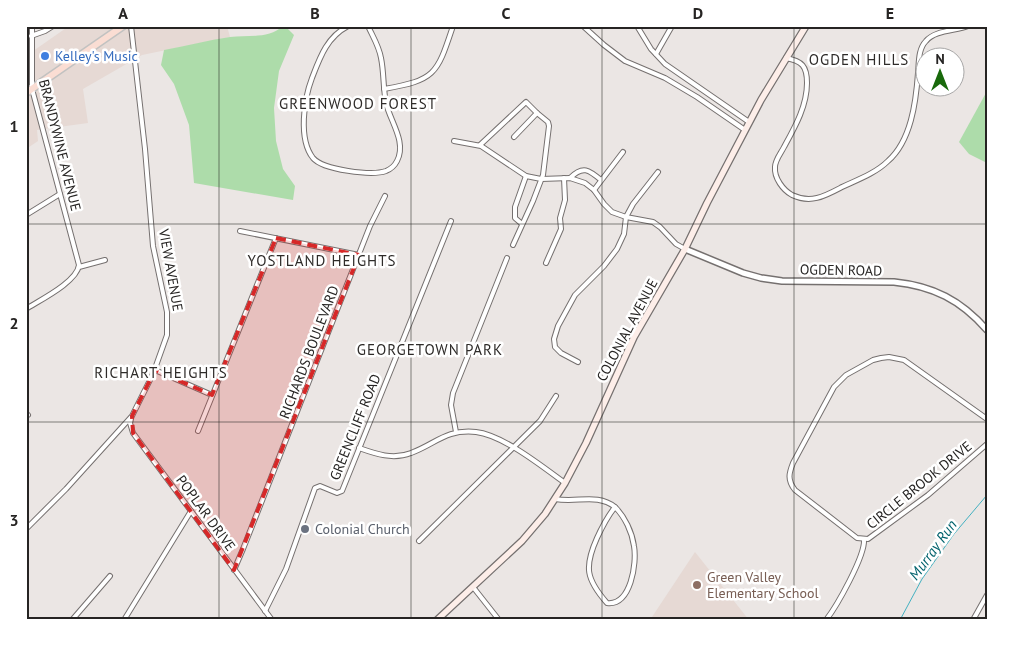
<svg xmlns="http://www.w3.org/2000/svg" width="1013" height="646" font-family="'PT Sans',sans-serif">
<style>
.built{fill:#e6d9d4}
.green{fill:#addcaa}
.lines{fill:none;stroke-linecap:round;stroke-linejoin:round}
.stream{stroke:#43b1c1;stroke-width:1}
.minor-casing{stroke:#75706f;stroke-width:6}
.tertiary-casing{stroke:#75706f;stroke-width:8}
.secondary-casing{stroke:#75706f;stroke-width:8}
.primary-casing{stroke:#c2c2c1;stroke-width:9}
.minor{stroke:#fff;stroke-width:4}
.tertiary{stroke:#fff;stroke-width:5}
.secondary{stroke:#fdeee9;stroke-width:5.5}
.primary{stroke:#faddd3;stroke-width:6}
.marked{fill:#d62828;fill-opacity:0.2;stroke:#d62828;stroke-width:4;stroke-dasharray:10 6;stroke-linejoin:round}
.grid{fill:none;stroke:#262423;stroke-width:1;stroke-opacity:0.55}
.shop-dot{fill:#3f7fe0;stroke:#fff;stroke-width:2}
.worship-dot{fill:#6b7280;stroke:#fff;stroke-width:2}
.education-dot{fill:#8d6e63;stroke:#fff;stroke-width:2}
.labels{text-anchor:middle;stroke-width:5;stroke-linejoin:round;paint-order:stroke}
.shop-label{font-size:14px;fill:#366cbe;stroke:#fff;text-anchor:start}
.street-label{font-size:14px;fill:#262423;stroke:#fff}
.worship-label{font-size:14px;fill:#5b616d;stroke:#fff;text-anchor:start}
.education-label{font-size:14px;fill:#785e54;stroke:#fff;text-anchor:start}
.neighbourhood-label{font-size:15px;letter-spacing:1px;fill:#2e2b29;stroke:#fff}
.water-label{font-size:15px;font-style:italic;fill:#00626d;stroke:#fff}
.neatline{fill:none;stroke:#262423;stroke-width:2}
.grid-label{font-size:16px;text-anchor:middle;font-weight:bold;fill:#262423}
</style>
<rect width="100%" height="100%" fill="#ebe6e4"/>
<g class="built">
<path d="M69,26H227L230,37L142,55L83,89L88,123L37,130L38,141L26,149V56Z"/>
<path d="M695,552L749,620H650Z"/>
</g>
<g class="green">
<path d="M283,26H285L294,35L279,71L274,108L276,141L283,169L295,186L293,200L194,183L189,125L174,84L161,65L164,50C186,46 208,40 230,37C248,35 269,39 283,26Z"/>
<path d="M987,91V163L969,154L959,142Z"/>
</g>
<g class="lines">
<path class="stream" d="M900,620L922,579L954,534L987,495"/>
<g class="minor-casing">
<g id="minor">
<path d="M348,26C327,37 320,57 312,78C304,99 298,139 313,158C323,170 372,176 386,171C391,169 395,165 397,161C407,142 390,121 386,103C383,88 384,72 381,58C379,46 373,37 368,26"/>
<path d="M583,26L604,45L625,61L665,78L697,97L745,130"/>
<path d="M637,26L651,49L665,64L749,122"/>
<path d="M31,36L45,31L53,26"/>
<path d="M656,54L672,26"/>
<path d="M786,58C802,61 807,66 807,83C807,106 795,127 784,147C781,153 775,160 775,167C774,178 783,190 792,195C811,204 825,196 842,187C857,180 876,173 888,161C911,141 916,102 918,73C919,63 918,49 926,41C935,30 956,31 968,26"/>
<path d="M384,89C436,80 437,74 453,26"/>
<path d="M454,141L481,146L526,176L541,179L570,178L585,183L594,190L604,204L612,212L626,217L653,222L660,227L676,244L685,249"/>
<path d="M480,145L526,102L537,113"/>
<path d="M570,178C583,165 589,170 601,180"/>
<path d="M594,190L623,152"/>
<path d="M26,215L60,194"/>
<path d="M522,224L515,218V207L526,176"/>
<path d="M240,231L359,255"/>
<path d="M513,245L533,201L543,175L549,126L548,122L537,113L514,137"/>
<path d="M546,263L561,229L560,218L565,200L564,178"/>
<path d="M79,267L105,260"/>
<path d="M26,309C40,300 77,282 79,265L32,89V26"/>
<path d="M578,362L561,353L555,347L554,339L558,326L575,295L604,266L617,249L624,234L626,217L633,204L658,172"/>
<path d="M155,370L212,395"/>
<path d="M26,413L28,415"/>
<path d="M131,419L130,423L133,433L272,620"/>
<path d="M987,419L904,360L889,357L881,358L873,360L846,375L834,387L793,463C789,473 787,480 795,490L857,538L868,539L928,495L987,444"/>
<path d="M198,431L276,238"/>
<path d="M456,432L451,405L453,393L507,258"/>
<path d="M359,448C376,454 393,460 411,453C436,444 445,429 476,432C503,435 543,467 565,483"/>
<path d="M555,499C578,503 597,493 615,507"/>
<path d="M615,507C625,517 632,532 634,546C637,563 631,606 607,603C586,579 584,567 597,538C602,527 608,516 615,507Z"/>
<path d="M26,529L66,489L132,416L153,374L167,335V312L153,246L145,149L131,26"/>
<path d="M419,541L540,421L556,396"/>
<path d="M234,570L243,549L370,226L385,196"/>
<path d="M473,587L499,620"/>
<path d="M265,611L286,569L315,488L320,486L337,493L342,491L451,221"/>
<path d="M72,620L110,576"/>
<path d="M124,620L191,511"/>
<path d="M826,620C837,606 865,556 864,540"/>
<path d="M973,620L987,595"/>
</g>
</g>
<g class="tertiary-casing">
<path id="tertiary" d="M685,249L743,273L761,278L782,281L894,282C933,286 961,300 987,330"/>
</g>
<g class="secondary-casing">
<path id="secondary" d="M437,620L522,541L545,514L565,483L586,443L634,337L685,249L707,203L761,100L806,26"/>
</g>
<g class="primary-casing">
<path id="primary" d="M26,93L123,26"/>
</g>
<use href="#minor" class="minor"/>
<use href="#tertiary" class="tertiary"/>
<use href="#secondary" class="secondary"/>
<use href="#primary" class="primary"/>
</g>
<path class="marked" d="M276,238L359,255L234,570L133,433L132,416L155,370L212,395Z"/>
<path class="grid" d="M219,26V620M411,26V620M602,26V620M794,26V620M26,224H987M26,422H987"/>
<circle class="shop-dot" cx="45" cy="56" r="5"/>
<circle class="worship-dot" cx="305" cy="529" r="5"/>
<circle class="education-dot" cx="697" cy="585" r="5"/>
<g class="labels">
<g class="shop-label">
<text x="55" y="61">Kelley's Music</text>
</g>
<g class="street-label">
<text transform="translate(60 145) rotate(76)" y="5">BRANDYWINE AVENUE</text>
<text transform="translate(171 270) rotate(80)" y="5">VIEW AVENUE</text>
<text transform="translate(841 270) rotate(1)" y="5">OGDEN ROAD</text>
<text transform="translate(627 330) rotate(-62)" y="5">COLONIAL AVENUE</text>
<text transform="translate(309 352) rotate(-69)" y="5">RICHARDS BOULEVARD</text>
<text transform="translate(355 427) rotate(-68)" y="5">GREENCLIFF ROAD</text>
<text transform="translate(919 485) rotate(-39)" y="5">CIRCLE BROOK DRIVE</text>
<text transform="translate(206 513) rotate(54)" y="5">POPLAR DRIVE</text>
</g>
<g class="worship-label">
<text x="315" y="534">Colonial Church</text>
</g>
<g class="education-label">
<text x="707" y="582">Green Valley<tspan x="707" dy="16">Elementary School</tspan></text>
</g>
<g class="neighbourhood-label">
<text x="859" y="65">OGDEN HILLS</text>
<text x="358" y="109">GREENWOOD FOREST</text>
<text x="322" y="266">YOSTLAND HEIGHTS</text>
<text x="430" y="355">GEORGETOWN PARK</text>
<text x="161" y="378">RICHART HEIGHTS</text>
</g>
<g class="water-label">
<text transform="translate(933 550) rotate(-54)" y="5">Murray Run</text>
</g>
</g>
<rect width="1013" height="646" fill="none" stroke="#ffffff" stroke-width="55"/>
<g transform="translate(940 72)"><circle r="24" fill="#ffffff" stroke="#a8a7a7"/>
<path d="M0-4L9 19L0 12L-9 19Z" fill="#18690b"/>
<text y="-8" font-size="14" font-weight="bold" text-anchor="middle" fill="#262423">N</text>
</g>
<rect x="28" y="28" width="958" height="590" class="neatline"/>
<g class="grid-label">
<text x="123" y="19">A</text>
<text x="315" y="19">B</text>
<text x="506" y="19">C</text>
<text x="698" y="19">D</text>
<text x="890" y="19">E</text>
<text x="14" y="132">1</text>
<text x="14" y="329">2</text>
<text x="14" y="526">3</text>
</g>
</svg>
